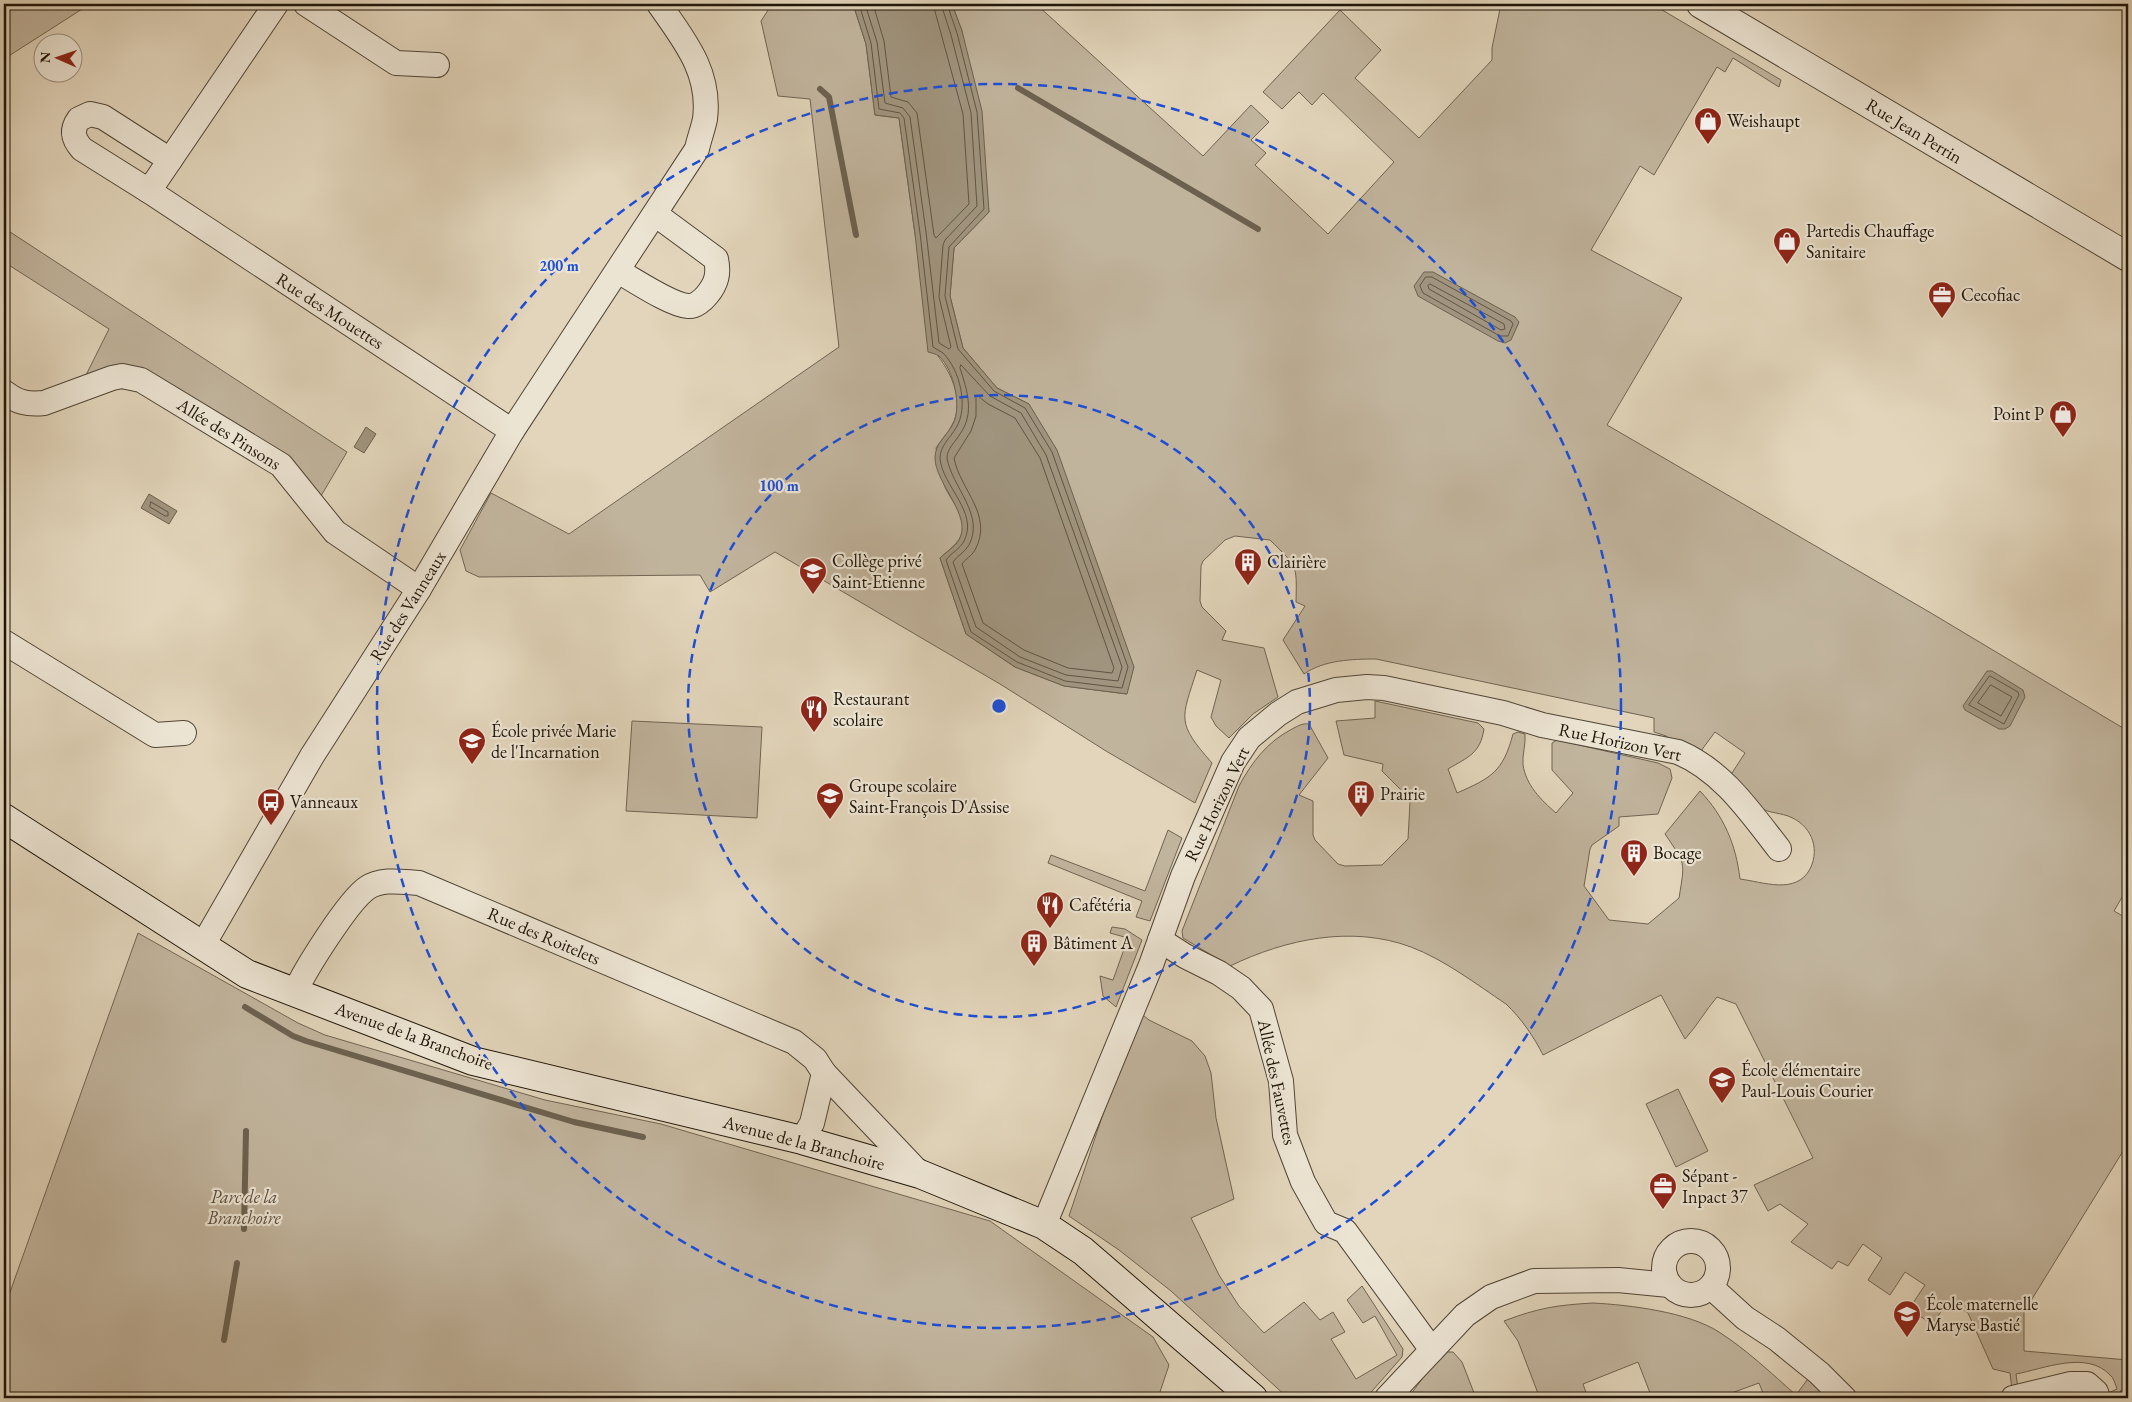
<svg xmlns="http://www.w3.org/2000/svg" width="2132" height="1402" font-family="'EB Garamond',serif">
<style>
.green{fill:#c1b49d;stroke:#706453}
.water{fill:#a0947e;stroke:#6c614f}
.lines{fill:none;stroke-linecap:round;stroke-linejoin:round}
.shore{stroke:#605444;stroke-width:1}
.stream{stroke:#6c614f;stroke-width:6}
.minor-casing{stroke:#504536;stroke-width:26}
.tertiary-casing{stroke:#504536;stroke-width:30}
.secondary-casing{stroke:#1f1509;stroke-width:30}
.minor{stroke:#ece4d3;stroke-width:24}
.tertiary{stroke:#ece4d3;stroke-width:28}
.secondary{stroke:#ece4d3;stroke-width:28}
.ring{fill:none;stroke:#1d4ed8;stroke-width:2.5;stroke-dasharray:9 6}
.labels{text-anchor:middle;stroke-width:4.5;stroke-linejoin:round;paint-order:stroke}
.poi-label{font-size:18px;fill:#1f1509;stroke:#ece4d3;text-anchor:start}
.street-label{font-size:18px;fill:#1f1509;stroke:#ece4d3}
.park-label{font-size:18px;font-style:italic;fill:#584d3d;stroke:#ece4d3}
.centre{fill:#1d4ed8;stroke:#ece4d3;stroke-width:2.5}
.ring-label{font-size:15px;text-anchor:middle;font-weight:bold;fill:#1d4ed8;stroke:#ece4d3;stroke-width:4.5;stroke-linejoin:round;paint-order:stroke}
</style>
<rect width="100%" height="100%" fill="#e2d5bb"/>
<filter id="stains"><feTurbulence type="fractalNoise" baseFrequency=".004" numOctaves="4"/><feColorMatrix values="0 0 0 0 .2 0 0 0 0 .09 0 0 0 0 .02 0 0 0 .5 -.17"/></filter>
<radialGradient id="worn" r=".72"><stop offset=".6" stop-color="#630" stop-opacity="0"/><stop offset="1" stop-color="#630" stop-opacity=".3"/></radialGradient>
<g class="green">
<path d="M6,4H90L4,59V7Z"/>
<path d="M772,4H853L866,44L875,115L899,118L915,234L938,356C952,374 965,403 952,425C948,433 941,440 936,448C938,459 940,471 943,482C948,498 966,514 962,532C960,543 947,551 940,558L966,634L1015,667L1064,686L1127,694L1029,404L997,388L963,348L950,296L954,248L989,212L962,31L952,4H1036L1203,156L1251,105L1269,122L1251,140L1266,153L1255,165L1328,234L1394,162L1323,93L1312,105L1299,92L1282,109L1263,92L1340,10L1381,50L1355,78L1419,138L1492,60V48L1501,4H1652L1781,80L1779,87L1733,58L1725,72L1717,67L1654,175L1640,166L1591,250L1682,298L1607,425L1931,613L2128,731V887L2114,911L2128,919V1143L2024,1312V1351L2128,1360V1387L2120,1391L2124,1398H2105L2104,1395L2117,1389C2115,1384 2114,1378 2110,1375C2087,1350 2043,1369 2016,1374L2018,1389L2012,1390L2010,1373L1993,1369L1968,1313L1949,1301L1932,1324L1909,1309L1925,1285L1905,1272L1890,1295L1868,1280L1882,1258L1863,1244L1848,1266L1838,1261L1832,1269L1791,1242L1808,1224L1780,1204L1768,1211L1754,1185L1813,1158L1736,1004L1717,997C1705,1011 1697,1026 1685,1039L1661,995L1543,1055C1534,1037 1521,1018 1506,1004C1476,984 1445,960 1411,947C1352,925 1286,939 1230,966L1183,938L1182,931L1239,786C1252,762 1267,742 1292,729C1298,726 1302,723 1309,724L1328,758L1299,795L1313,801V835L1315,840L1338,864L1345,866L1382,865L1408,839L1410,802L1407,796L1382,771L1383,764L1344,755L1336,721L1375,718V701L1478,723L1484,729C1480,754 1468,757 1448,769L1457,793C1491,778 1503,772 1513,734L1518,732L1525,734C1526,744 1522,755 1523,765C1526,785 1541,800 1556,813L1573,793L1552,770V743L1557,740L1658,763L1670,769L1672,778L1658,814L1619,817V826L1592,845L1590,849L1584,886L1609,920L1648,924L1679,898C1685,861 1686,865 1665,834L1700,791C1724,816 1736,845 1740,879C1763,882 1796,895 1810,869C1821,847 1810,824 1788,816C1776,812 1766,813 1756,805C1746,797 1738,785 1730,776L1745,753L1715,732L1698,755L1666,736L1654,732V718L1376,659C1352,659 1324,660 1304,674L1283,640L1305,606L1296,602C1297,563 1297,567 1270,540L1235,536L1225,540L1203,561L1201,566L1200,601L1202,607L1226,631L1222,640L1264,648L1278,697L1253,714L1229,738L1216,726L1211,717L1221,680L1197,670C1181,720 1176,722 1212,763L1195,803L1106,751L1000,684L775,552L710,592L700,575L479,577L466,571L460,550L491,493L569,534L839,347L810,99L778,96L761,21Z"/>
<path d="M4,228L347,452L318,501L131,368L85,377L109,329L4,262Z"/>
<path d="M632,721L762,727L757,818L626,811Z"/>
<path d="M1168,830L1182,838L1150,921L1136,917L1142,901L1048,863L1051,855L1145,891Z"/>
<path d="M1112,927L1125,929L1142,940L1116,1007L1103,996L1100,976L1113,980L1128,938L1110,933Z"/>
<path d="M138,933L298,1023L325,1035L545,1100L661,1124L990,1221L1153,1337L1169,1365L1158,1398H4V1309Z"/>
<path d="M1143,1015L1149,1020L1192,1041L1205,1056L1211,1073L1216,1118L1234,1199L1191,1218L1219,1275L1239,1306L1264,1333L1304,1302L1320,1320L1333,1312L1345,1332L1331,1339L1356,1379L1397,1355L1375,1316L1363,1323L1347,1300L1362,1286L1403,1349L1402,1357L1366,1398H1288L1171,1291L1119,1250L1069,1216L1108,1099Z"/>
<path d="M1678,1089L1708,1151L1676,1167L1646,1104Z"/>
<path d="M1593,1303C1630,1305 1688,1312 1719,1332C1747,1350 1771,1373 1796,1395L1810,1376L1835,1398H1765L1759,1383L1718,1398H1652L1638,1362L1583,1384L1588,1398H1535L1539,1396L1518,1341L1504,1321C1538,1308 1557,1305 1593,1303Z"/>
<path d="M1442,1352H1453L1462,1362L1476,1398H1408Z"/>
</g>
<g class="water">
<path d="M853,4H952L962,31L982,111L989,212L954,248L950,296L963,348L997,388L1029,404L1057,450L1134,667L1127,694L1064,686L1015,667L966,634L940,558C946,552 955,547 959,540C973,516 935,483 935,458C935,443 947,436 953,424C962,407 954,370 939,356C936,354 932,353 928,352L915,234L899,118L875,115L866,44Z"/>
<path d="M1424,272H1433L1515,317L1519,322L1511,340L1505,343L1498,341L1418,296L1414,286Z"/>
<path d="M366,427L376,434L364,453L354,447Z"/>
<path d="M149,494L177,511L169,524L141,508Z"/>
<path d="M1987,671H1992L2023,690L2025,697L2010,726L2005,729H1999L1965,710L1963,706Z"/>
</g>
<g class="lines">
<g class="shore">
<path d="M859,4L871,43L879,109L900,113L904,118L920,233L933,347C936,349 940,351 943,353C960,370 969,407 956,428C950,438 940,446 940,458C942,486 979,512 964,541C960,549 951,553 946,560L971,632L1017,662L1065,681L1122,688L1128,667L1052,452L1025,408L994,391L958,349L945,296L949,247L984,209L977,112L957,33L947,4"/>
<path d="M865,4L877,42L885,103L903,108L910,117L926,232L939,343L949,349L951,347L939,297L943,245L945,240L977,206L971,113L951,35L941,4"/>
<path d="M873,4L884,41L891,97L908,102L917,113L934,235L936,238L969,204L963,114L933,4"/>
<path d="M1426,277H1432L1511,321L1513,324L1508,336H1500L1423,293L1420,286Z"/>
<path d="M1430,284L1504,324L1505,329L1501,330L1429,289L1428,286Z"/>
<path d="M961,365L990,396L1021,413L1046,455L1122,667L1118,681L1066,675L1020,657L976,627L953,562C957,556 965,552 969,545C985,515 952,487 947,458C947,449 955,442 960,434C975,413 967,390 960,368Z"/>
<path d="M978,396L988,404L1015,418L1040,458L1114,668L1112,673L1068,668L1024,650L983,623L962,564C965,559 972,556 975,550C994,515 960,490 954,458L971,431L976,416V398Z"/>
<path d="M151,502L168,512V516H165L150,507Z"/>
<path d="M1990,676L2018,692L2019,695L2004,724L1969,705Z"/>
<path d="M1991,685L2012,697L2001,716L1978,703Z"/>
</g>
<g class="stream">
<path d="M1018,88L1258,229"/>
<path d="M820,89L829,97L856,235"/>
<path d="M245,1007L293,1036L306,1041L574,1122L643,1137"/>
<path d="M244,1229L246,1131"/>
<path d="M224,1340L237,1263"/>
</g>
<g class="minor-casing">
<g id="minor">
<path d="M276,4L149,191L512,431"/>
<path d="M306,4L396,63L437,65"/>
<path d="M149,191L82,149C73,139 71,130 79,119L90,114L103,117L170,160"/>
<path d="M618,271C634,280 671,305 688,306C695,307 703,300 707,295C717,283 719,273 716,259L655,214"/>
<path d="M4,392C17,402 27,405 44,403L112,378L122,376L141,380L281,465L335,532L419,589"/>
<path d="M4,642L155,735L184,733"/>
<path d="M1160,940L1185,956L1219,973L1241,988L1261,1009L1281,1081L1285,1135L1303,1182L1326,1223L1345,1231L1432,1350"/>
<path d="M203,945L312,756L419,589L512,431L697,149C699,139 703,129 705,119C711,72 684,40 659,4"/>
<path d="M295,992C305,970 348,901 367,888C382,878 402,882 419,883L794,1042L815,1059L824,1073L812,1123L802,1140"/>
<path d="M824,1073L920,1174"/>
<path d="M1044,1225L1151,965L1183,876L1233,762L1249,738L1278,714L1297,702L1336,690L1367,687L1384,688L1503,713L1542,725L1678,752C1723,771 1750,812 1779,849"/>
<circle cx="1691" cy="1268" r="27"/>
<path d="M1711,1287L1745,1318L1777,1339L1819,1373L1844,1398"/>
<path d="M1387,1398L1465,1315L1491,1297L1534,1281L1618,1280L1669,1285"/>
<path d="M2013,1398L2071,1384H2087L2096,1392L2098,1398"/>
</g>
</g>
<g class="tertiary-casing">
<path id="tertiary" d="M1701,4L2128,257"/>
</g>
<g class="secondary-casing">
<path id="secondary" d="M4,818L247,974L473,1061L802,1140L920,1174L1044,1225L1083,1251L1253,1398"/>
</g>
<use href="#minor" class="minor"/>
<use href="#tertiary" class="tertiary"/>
<use href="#secondary" class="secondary"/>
</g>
<g class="ring">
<circle cx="999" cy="706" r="311"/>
<circle cx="999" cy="706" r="622"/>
</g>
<defs>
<g id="shop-pin" transform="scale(1.4375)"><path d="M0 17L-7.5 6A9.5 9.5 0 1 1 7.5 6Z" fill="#8f2418" stroke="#ece4d3"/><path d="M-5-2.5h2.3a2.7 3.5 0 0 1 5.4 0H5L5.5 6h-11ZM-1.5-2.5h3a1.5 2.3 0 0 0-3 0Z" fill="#fff"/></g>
<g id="office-pin" transform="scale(1.4375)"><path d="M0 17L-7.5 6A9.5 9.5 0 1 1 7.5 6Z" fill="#8f2418" stroke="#ece4d3"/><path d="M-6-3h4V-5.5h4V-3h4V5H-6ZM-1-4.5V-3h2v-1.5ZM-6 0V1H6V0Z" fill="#fff"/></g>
<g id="building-pin" transform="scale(1.4375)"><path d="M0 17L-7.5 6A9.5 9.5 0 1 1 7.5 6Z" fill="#8f2418" stroke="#ece4d3"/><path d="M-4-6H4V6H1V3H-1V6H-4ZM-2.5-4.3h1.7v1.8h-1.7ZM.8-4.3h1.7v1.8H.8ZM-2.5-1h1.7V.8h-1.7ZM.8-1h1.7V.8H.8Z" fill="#fff"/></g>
<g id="school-pin" transform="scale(1.4375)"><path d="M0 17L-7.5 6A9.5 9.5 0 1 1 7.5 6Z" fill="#8f2418" stroke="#ece4d3"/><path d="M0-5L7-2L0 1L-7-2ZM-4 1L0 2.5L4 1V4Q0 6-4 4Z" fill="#fff"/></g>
<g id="restaurant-pin" transform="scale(1.4375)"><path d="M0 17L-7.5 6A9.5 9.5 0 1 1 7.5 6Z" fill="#8f2418" stroke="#ece4d3"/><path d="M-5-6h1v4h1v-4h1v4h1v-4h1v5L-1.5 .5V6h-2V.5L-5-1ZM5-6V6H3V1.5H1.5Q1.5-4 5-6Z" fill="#fff"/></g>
<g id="bus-pin" transform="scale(1.4375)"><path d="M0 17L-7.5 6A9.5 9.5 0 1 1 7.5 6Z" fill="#8f2418" stroke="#ece4d3"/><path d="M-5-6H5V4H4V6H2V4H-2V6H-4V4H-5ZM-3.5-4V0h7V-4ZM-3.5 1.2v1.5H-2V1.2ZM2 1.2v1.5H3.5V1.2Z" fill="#fff"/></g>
</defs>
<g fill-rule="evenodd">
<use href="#shop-pin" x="1708" y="121"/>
<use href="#shop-pin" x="1787" y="241"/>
<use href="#office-pin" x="1942" y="295"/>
<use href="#shop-pin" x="2063" y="414"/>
<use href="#building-pin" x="1248" y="562"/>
<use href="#school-pin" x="813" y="571"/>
<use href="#restaurant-pin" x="814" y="709"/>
<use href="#school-pin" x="472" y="741"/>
<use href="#building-pin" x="1361" y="794"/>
<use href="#school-pin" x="830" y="796"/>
<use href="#bus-pin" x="271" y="802"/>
<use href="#building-pin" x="1634" y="853"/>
<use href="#restaurant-pin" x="1050" y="905"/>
<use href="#building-pin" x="1034" y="943"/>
<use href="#school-pin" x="1722" y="1080"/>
<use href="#office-pin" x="1663" y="1186"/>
<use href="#school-pin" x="1907" y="1314"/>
</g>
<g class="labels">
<g class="poi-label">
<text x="1727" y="127">Weishaupt</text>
<text x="1806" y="237">Partedis Chauffage<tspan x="1806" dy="21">Sanitaire</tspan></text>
<text x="1961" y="301">Cecofiac</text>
<text x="2044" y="420" text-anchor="end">Point P</text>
<text x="832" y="567">Collège privé<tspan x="832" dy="21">Saint-Etienne</tspan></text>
<text x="1267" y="568">Clairière</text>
<text x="833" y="705">Restaurant<tspan x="833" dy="21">scolaire</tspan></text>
<text x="491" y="737">École privée Marie<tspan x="491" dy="21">de l'Incarnation</tspan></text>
<text x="849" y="792">Groupe scolaire<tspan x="849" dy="21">Saint-François D'Assise</tspan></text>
<text x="1380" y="800">Prairie</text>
<text x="290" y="808">Vanneaux</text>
<text x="1653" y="859">Bocage</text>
<text x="1069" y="911">Cafétéria</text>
<text x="1053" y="949">Bâtiment A</text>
<text x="1741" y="1076">École élémentaire<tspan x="1741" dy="21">Paul-Louis Courier</tspan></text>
<text x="1682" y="1182">Sépant -<tspan x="1682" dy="21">Inpact 37</tspan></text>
<text x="1926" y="1310">École maternelle<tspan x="1926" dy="21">Maryse Bastié</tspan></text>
</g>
<g class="street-label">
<text transform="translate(1914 131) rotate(31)" y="6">Rue Jean Perrin</text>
<text transform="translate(330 311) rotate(33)" y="6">Rue des Mouettes</text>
<text transform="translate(229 434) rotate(32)" y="6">Allée des Pinsons</text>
<text transform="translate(408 606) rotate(-58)" y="6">Rue des Vanneaux</text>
<text transform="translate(1620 742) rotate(12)" y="6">Rue Horizon Vert</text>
<text transform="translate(1217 804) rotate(-64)" y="6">Rue Horizon Vert</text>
<text transform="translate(544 936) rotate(23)" y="6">Rue des Roitelets</text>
<text transform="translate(414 1036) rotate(20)" y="6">Avenue de la Branchoire</text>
<text transform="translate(1277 1082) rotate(78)" y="6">Allée des Fauvettes</text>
<text transform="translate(804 1143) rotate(15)" y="6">Avenue de la Branchoire</text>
</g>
<g class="park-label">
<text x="244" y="1203">Parc de la<tspan x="244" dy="21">Branchoire</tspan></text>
</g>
</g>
<circle cx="999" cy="706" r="8" class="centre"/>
<g class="ring-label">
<text x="559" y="271">200 m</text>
<text x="779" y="491">100 m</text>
</g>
<rect width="2132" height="1402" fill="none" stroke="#e2d5bb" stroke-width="20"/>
<rect x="5" y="5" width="2122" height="1392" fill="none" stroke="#1f1509" stroke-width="2.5"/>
<rect x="10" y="10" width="2112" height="1382" fill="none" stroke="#1f1509"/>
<g transform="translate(58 58) rotate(272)"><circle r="24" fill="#ece4d3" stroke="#9a9182"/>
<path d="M0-4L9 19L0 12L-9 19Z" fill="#8f2418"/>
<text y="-8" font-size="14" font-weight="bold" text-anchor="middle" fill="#1f1509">N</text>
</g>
<rect width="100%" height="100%" filter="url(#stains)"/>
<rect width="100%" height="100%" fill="url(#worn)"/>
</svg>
